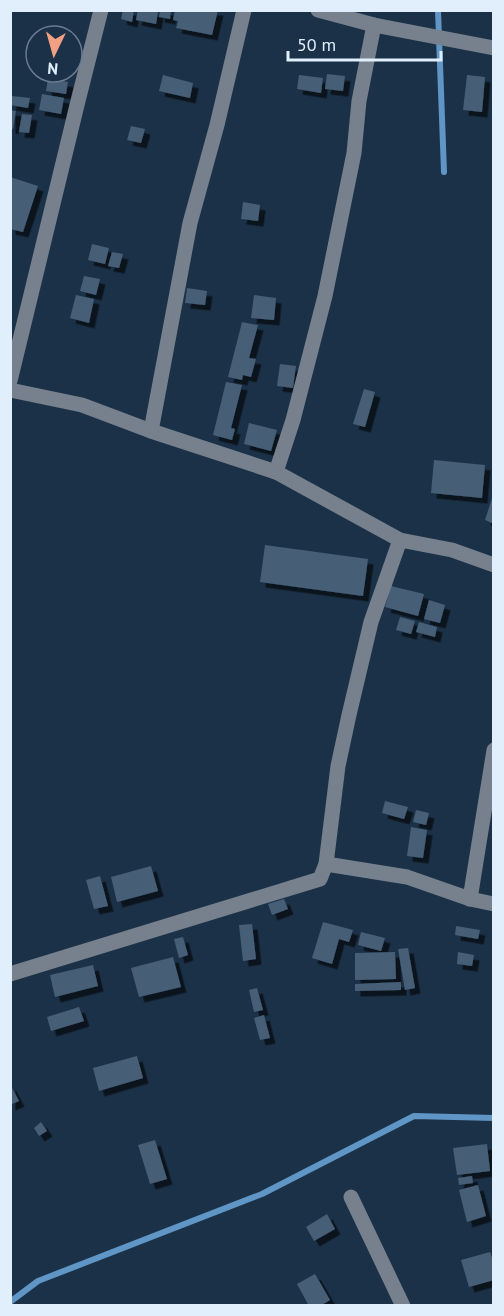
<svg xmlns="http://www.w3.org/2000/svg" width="504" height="1316" font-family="'PT Sans',sans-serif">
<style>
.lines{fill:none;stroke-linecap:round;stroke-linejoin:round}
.stream{stroke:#5f96c6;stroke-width:6}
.building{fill:#465e76;filter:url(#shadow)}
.minor{stroke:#76818d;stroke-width:15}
</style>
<defs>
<filter id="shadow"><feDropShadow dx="5.5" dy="5.5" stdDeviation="0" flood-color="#0009"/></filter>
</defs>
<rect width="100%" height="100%" fill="#1b3147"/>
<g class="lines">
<g class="stream">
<path d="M438,10L444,172"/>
<path d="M10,1302L38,1281L262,1194L414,1116L494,1118"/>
</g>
</g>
<g class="building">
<path d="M123,10H134L132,22L121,19Z"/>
<path d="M138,10H150L158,12L156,24L136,20Z"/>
<path d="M160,10H171L170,19L159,17Z"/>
<path d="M175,10H218L212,35L176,28L178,21L173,20Z"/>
<path d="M327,74L345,76L343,91L325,89Z"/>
<path d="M163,75L193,83L190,98L159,91Z"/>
<path d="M299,75L323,78L321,93L297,89Z"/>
<path d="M467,75L485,77L482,112L463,110Z"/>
<path d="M48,78L68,82L66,94L46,91Z"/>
<path d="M42,94L64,98L61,114L39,110Z"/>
<path d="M12,96L30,98L28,108L10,105Z"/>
<path d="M10,110L16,111L13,129L10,128Z"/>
<path d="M22,114L32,115L29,133L19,132Z"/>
<path d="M131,126L145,129L141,143L127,140Z"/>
<path d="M10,177L38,186L23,232L10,229Z"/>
<path d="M243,202L260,205L258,221L241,219Z"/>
<path d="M92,244L109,248L105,264L88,260Z"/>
<path d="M112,252L123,254L119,268L108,266Z"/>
<path d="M84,276L100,279L96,295L80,291Z"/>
<path d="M187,288L207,291L205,305L185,303Z"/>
<path d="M76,295L94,299L89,323L70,318Z"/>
<path d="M254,295L276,298L274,320L251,318Z"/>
<path d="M242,322L258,325L249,358L256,359L251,377L243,375L242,380L228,377Z"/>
<path d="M280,364L296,366L293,388L277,386Z"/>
<path d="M226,382L242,385L231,428L235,429L232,440L213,435Z"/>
<path d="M364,389L375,392L365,427L353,424Z"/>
<path d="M249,423L277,430L271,451L244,444Z"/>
<path d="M434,460L485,465L482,498L431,493Z"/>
<path d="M493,495H494V524L485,520Z"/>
<path d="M265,545L368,559L363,596L260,582Z"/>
<path d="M391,586L424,594L418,616L385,607Z"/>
<path d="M429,600L445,605L440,623L424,619Z"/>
<path d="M400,617L415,621L411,634L396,630Z"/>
<path d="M419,622L437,627L435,637L416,632Z"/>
<path d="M385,801L408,807L404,819L382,813Z"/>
<path d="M416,810L429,813L426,825L413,822Z"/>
<path d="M411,827L427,830L423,858L407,856Z"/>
<path d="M151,866L158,891L117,902L111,877Z"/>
<path d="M100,876L108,906L94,909L86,880Z"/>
<path d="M284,899L288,909L272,915L268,904Z"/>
<path d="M323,922L353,930L349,942L339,939L332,964L312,958Z"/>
<path d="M252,924L256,959L243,961L239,925Z"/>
<path d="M456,926L480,930L478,939L455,935Z"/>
<path d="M361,932L385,938L381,951L358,945Z"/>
<path d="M183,937L188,955L179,958L174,939Z"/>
<path d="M408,948L415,988L405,990L398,949Z"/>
<path d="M395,952L396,979L355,980V953Z"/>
<path d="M458,952L474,955L472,966L457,964Z"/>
<path d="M173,957L181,987L139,997L131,968Z"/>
<path d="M93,965L98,986L55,997L50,975Z"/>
<path d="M401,982V990L355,991V984Z"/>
<path d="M257,988L263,1010L254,1012L249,990Z"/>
<path d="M79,1007L84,1021L51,1031L47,1017Z"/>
<path d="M264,1015L270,1038L260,1040L254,1018Z"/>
<path d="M137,1056L143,1078L99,1091L93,1068Z"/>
<path d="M10,1084L19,1101L10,1105Z"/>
<path d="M41,1122L47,1131L39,1136L34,1128Z"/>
<path d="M155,1140L167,1179L150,1184L138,1145Z"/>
<path d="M487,1144L490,1171L457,1175L453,1148Z"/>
<path d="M472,1176L473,1183L459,1185L458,1178Z"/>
<path d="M478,1185L486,1216L467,1222L459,1190Z"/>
<path d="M327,1214L335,1229L314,1241L306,1227Z"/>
<path d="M490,1252L494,1263V1280L469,1287L461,1260Z"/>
<path d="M315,1274L330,1300L320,1306H309L297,1284Z"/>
</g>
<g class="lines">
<g class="minor">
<path d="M318,10L374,25L494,48"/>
<path d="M10,381L78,101L101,10"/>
<path d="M10,390L82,405L151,431L276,472L400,540L452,550L494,565"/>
<path d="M151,431L190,223L217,125L244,10"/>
<path d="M276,472L293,420L325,296L354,153L359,101L374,25"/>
<path d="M326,864L407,877L470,899L494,904"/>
<path d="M470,899L494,750"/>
<path d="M10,974L320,879L326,864L338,766L349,715L371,622L400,540"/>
<path d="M351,1197L403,1306"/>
</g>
</g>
<rect width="504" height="1316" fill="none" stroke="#e1effd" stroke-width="24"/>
<g transform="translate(54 54) rotate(185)"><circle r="28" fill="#1b3147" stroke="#6a7d90" stroke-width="1.5"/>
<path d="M0-4.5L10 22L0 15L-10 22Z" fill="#f39f84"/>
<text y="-9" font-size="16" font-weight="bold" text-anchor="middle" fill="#e1effd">N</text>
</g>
<path d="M288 51v9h153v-9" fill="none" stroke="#e1effd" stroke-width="3"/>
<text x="297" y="51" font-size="18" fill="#e1effd" stroke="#1b3147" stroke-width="4.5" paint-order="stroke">50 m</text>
</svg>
